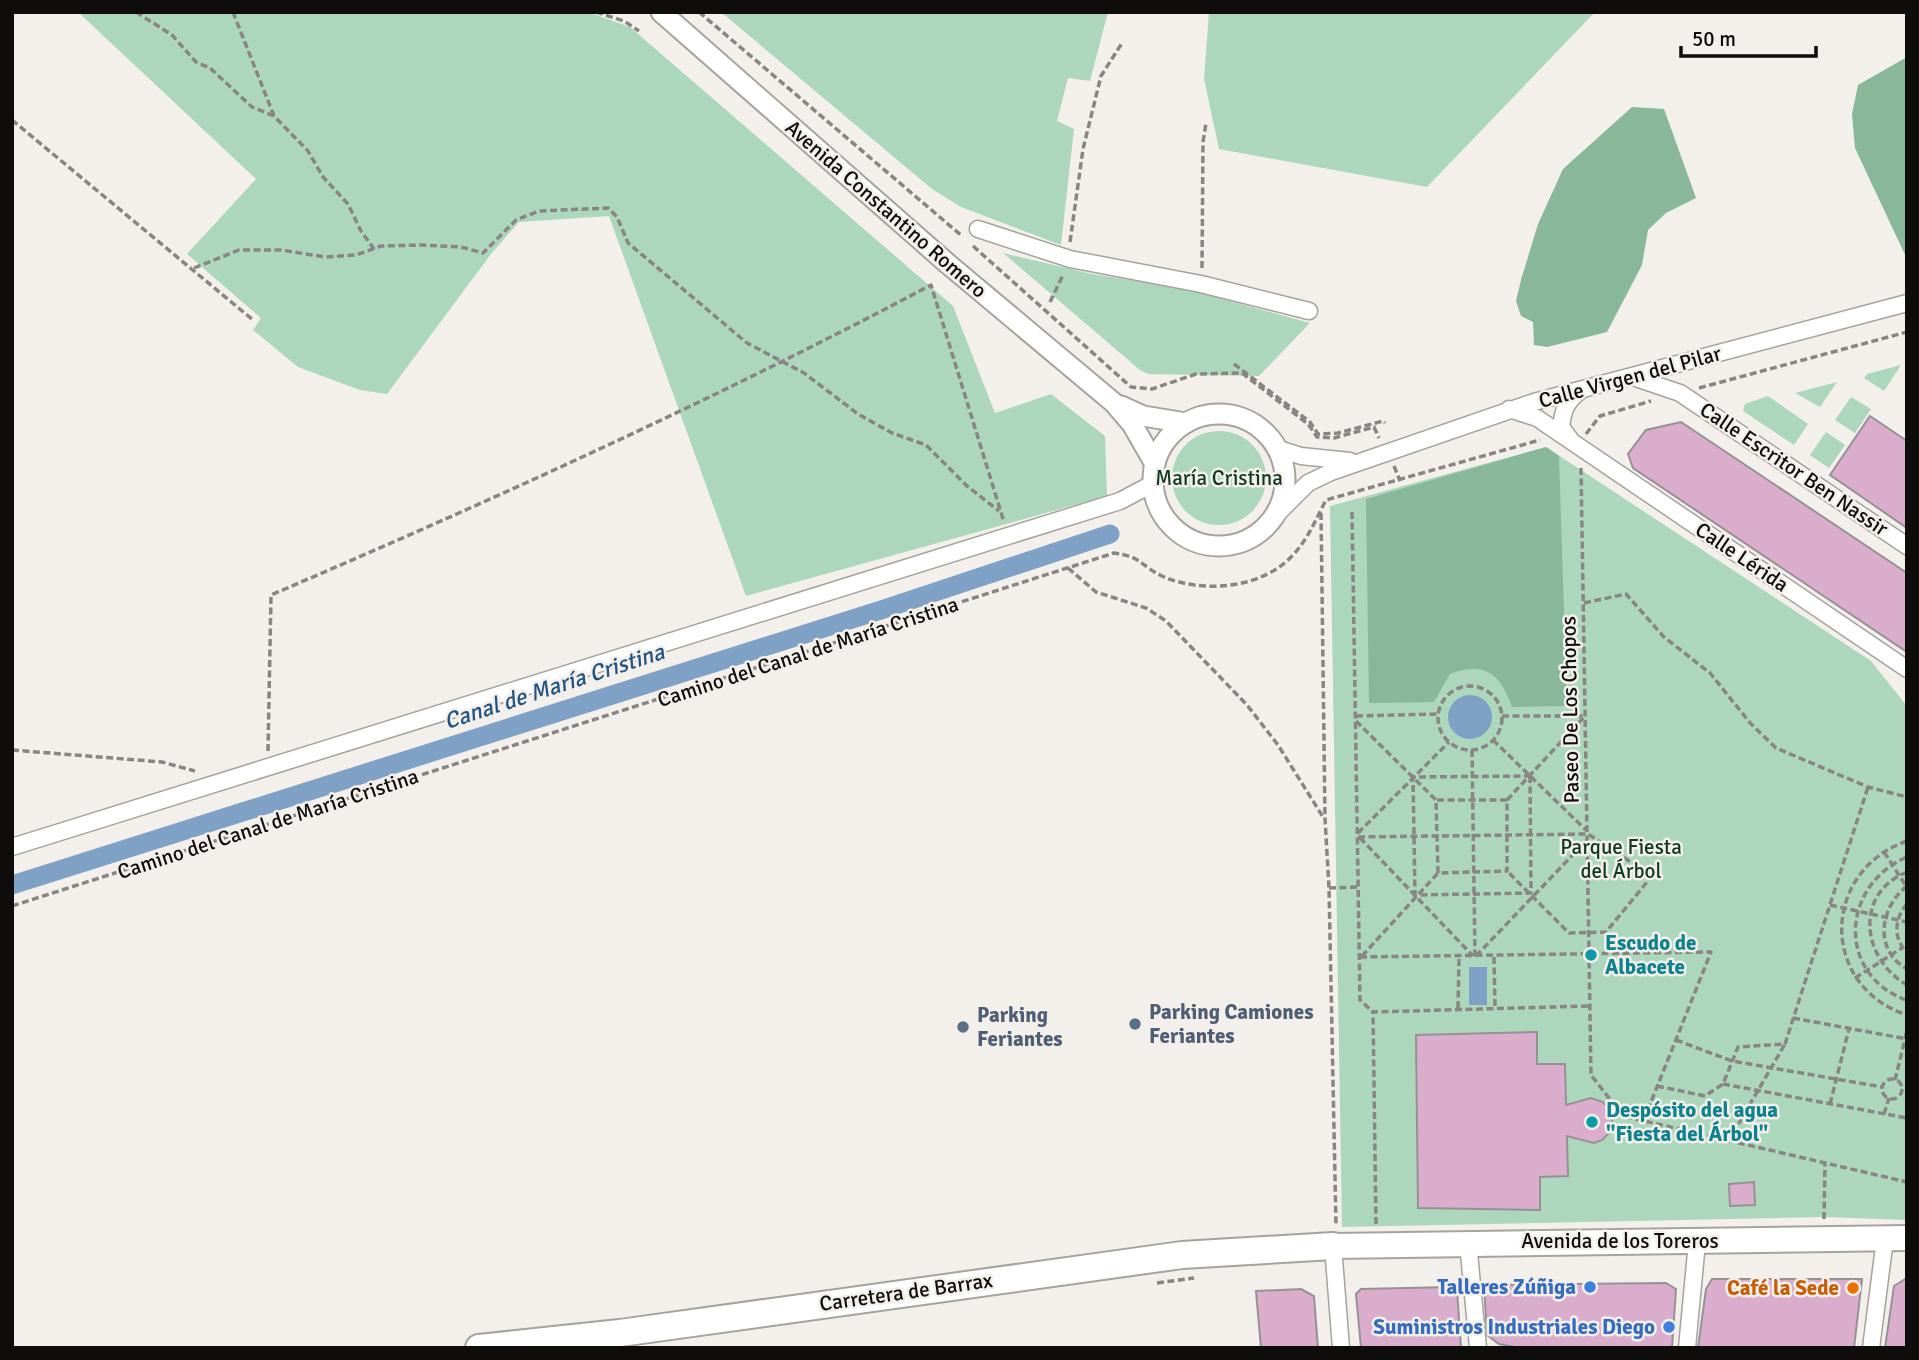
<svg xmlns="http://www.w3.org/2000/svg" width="1919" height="1360" font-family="Signika,sans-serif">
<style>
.green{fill:#add7bc}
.forest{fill:#88b799}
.water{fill:#7fa1c6}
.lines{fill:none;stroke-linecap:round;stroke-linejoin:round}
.canal{stroke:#7fa1c6;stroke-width:19}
.building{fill:#daadcd;stroke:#969194;stroke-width:2}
.minor-casing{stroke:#a6a39e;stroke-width:19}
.tertiary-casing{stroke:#a6a39e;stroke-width:23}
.primary-casing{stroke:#a6a39e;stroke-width:28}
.trunk-casing{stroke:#a6a39e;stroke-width:30}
.path{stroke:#888582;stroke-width:3.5;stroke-dasharray:7 3.5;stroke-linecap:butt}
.minor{stroke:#fff;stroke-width:16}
.tertiary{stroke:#fff;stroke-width:19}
.primary{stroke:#fff;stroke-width:24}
.trunk{stroke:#fff;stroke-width:26}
.culture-dot{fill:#0f9aa8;stroke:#f3efeb;stroke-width:2.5}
.service-dot{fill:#5c6f8a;stroke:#f3efeb;stroke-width:2.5}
.shop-dot{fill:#3f7fe0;stroke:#f3efeb;stroke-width:2.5}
.food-dot{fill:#e8710a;stroke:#f3efeb;stroke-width:2.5}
.labels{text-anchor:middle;stroke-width:5;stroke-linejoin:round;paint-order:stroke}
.street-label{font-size:21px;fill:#0f0d0c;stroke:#f3efeb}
.park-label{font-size:21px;fill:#103722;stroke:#f3efeb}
.culture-label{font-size:21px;font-weight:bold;fill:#0d838f;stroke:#f3efeb;text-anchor:start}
.service-label{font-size:21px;font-weight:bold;fill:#4e5e75;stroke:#f3efeb;text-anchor:start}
.shop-label{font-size:21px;font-weight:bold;fill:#366cbe;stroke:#f3efeb;text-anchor:end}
.food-label{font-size:21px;font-weight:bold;fill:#c56008;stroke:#f3efeb;text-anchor:end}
.water-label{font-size:23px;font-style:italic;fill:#215384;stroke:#f3efeb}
</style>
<rect width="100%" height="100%" fill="#f3efeb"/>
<g class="green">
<path d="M78,12H588L630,27L953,306L995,413L1051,394L1105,436L1107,496L746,596L609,216L519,222L491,254L387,394L360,390L298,367L253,330L261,318L187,254L256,179Z"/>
<path d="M721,12H1108L1090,81L1068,78L1057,121L1074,129L1061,245L961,207L932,189Z"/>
<path d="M1209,12H1595L1427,187L1219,149L1204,79Z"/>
<path d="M1003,253L1092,274L1182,288L1310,323L1259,376L1148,374L1140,370Z"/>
<path d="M1901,365L1884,391L1864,378L1867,374Z"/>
<path d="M1837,382L1820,407L1795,393Z"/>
<path d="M1768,396L1808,424L1794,445L1743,411L1745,404Z"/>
<path d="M1851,397L1871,409L1855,433L1835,420Z"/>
<circle cx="1219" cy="478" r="47"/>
<path d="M1826,432L1845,445L1829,468L1810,455Z"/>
<path d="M1546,447L1871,661L1907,706V1220L1824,1217L1342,1227L1330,506Z"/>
</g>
<g class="forest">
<path d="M1907,57V259L1855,148L1852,114L1858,85Z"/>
<path d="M1632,107L1664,109L1696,198L1666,213L1648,230L1642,265L1607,332L1547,347L1534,345L1533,322L1521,316L1516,301L1521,280L1538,224L1563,169Z"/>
<path d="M1546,447L1559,456L1567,706L1512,707C1500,673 1485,661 1450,674L1434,702L1369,703L1366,499Z"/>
</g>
<g class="water">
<circle cx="1470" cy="717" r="22"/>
<rect x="1469" y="967" width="18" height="38"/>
</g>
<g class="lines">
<path class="canal" d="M12,885L881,610L1110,534"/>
</g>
<g class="building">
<path d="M1870,416L1907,441V528L1830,475Z"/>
<path d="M1681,422L1907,573V652L1633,468L1628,454L1646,430Z"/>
<path d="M1537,1032V1064H1565L1566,1105L1591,1098L1603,1102L1613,1115L1611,1131L1602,1140L1594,1143L1567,1136L1568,1176L1540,1177V1210L1418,1208L1416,1035Z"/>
<path d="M1754,1182L1755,1205L1730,1206L1729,1184Z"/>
<path d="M1907,1278V1348H1885L1894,1286Z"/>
<path d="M1712,1279H1862L1854,1348H1698L1706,1289Z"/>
<path d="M1666,1283L1676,1289L1672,1348H1520L1499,1344L1487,1335L1484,1285Z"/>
<path d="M1451,1287L1457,1290L1461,1348H1361L1356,1294L1361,1289Z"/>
<path d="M1301,1289L1314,1296L1318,1348H1261L1256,1291Z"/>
</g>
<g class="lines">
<g class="minor-casing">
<g id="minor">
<path d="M978,229L1070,259L1201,284L1309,311"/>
<path d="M1633,377L1680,393L1907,546"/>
<path d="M1509,409L1537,418L1907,669"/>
<path d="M1570,439L1561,427C1563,410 1566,402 1580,391"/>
<path d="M1276,448L1301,456L1350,461"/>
<path d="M1276,515L1308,483L1331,472L1534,402L1907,303"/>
<path d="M12,847L1120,501L1152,484"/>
<path d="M1468,1242L1478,1348"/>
<path d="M1333,1246L1341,1348"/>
<path d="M1687,1348L1697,1242"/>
<path d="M1871,1348L1885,1239"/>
</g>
</g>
<g class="tertiary-casing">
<g id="tertiary">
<path d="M661,12L948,264L1114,403L1132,424L1155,464"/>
<path d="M1121,406L1143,416L1186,423"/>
<circle cx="1219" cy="480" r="66"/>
</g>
</g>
<g class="primary-casing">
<path id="primary" d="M1333,1246L1907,1238"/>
</g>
<g class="trunk-casing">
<path id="trunk" d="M479,1348L620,1333L1182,1255L1333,1246"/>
</g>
<g class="path">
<path d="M136,12L172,35L196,62L210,68L252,107L274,116"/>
<path d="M233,12L274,116L308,151L323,177L348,204L361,231L374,249"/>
<path d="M596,12L624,21L639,31"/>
<path d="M699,12L962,236"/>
<path d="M12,120L253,320"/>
<path d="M1070,242L1083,149L1101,76L1122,43"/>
<path d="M973,246L1131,387L1152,389L1196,374L1242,373L1308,424L1317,437L1334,438L1374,427L1379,438"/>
<path d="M194,268L239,250H281L325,257L356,255L381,246L421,245L461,247L483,253L516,220L539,211L608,208L617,217L628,243L747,343L804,373L858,414L892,433L926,445L967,486L999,511"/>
<path d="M1202,268L1203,142L1206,123"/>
<path d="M1050,302L1063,275"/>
<path d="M1234,364L1310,422L1318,434L1338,433L1383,421L1385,423"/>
<path d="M1699,388L1907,332"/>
<path d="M1586,434L1600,416L1651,401"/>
<path d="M1394,466L1400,481"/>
<path d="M1581,468L1591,1075L1623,1116L1907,1182"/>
<path d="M1352,512L1360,1000L1373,1012"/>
<path d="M1321,513L1325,819L1329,888L1336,1226"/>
<path d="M1068,568L1096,592L1146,608L1166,621L1247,705L1278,745L1323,817"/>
<path d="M1584,603L1626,594L1664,637L1710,673L1751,724L1776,748L1868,787L1907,797"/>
<circle cx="1470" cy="718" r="32"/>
<path d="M1356,716L1438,714"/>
<path d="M1502,716H1584"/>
<path d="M1356,721L1436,800L1438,873L1507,871V800H1436"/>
<path d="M1493,740L1587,831"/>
<path d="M12,750L162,762L195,771"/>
<path d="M1472,750L1475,958"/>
<path d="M268,751L271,595C495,499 716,399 931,285L1004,522"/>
<path d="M1530,776L1531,893L1415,895L1413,777Z"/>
<path d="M1507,800L1584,717"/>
<path d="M1358,833L1449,742"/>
<path d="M1358,837L1588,834L1652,876L1606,932L1569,933L1507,871"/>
<path d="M1360,838L1473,956"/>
<path d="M1907,841C1821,871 1819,986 1907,1015"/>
<path d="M1884,852L1906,886"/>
<path d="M1907,872C1853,894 1862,959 1907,985"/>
<path d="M1907,886C1880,907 1873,950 1907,969"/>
<path d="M1329,888L1359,887"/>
<path d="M1907,904C1894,919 1893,938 1907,953"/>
<path d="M1830,905L1907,922"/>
<path d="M12,906L1114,553C1143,557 1139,565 1162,576C1202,594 1262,589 1293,555C1308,539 1316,519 1326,500L1540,440"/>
<path d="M1362,956L1438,873"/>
<path d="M1476,956L1587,840"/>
<path d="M1360,957L1711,952L1643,1122"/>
<path d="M1494,957L1495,1007"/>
<path d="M1855,978L1902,948"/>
<path d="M1906,1000C1836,974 1841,885 1907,857"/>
<path d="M1458,1008L1459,958"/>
<path d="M1793,1018L1907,1039"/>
<path d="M1676,1040L1732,1061L1882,1087"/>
<circle cx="1892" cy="1089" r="10"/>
<path d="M1895,1080L1907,1031"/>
<path d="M1723,1084L1907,1118"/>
<path d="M1657,1086L1705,1096L1723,1084L1738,1047L1785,1044L1868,787"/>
<path d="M1830,1104L1849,1029"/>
<path d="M1884,1114L1889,1098"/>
<path d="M1728,1142L1785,1044"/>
<path d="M1824,1219L1825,1164"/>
<path d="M1376,1224L1373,1012L1589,1006"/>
<path d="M1157,1283L1194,1278"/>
</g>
<use href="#minor" class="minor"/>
<use href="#tertiary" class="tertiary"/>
<use href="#primary" class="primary"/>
<use href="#trunk" class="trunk"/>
</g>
<g class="culture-dot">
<circle cx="1591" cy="955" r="7"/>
<circle cx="1592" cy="1122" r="7"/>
</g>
<g class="service-dot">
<circle cx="1135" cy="1024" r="7"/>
<circle cx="963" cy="1027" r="7"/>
</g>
<g class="shop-dot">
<circle cx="1590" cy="1287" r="7"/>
<circle cx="1669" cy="1327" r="7"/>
</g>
<circle class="food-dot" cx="1853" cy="1288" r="7"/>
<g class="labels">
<g class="street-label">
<text transform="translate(886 209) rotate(41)" y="7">Avenida Constantino Romero</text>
<text transform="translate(1630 377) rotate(-15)" y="7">Calle Virgen del Pilar</text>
<text transform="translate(1794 469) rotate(34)" y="7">Calle Escritor Ben Nassir</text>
<text transform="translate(1742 557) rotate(34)" y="7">Calle Lérida</text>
<text transform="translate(808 652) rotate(-18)" y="7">Camino del Canal de María Cristina</text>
<text transform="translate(1570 710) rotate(-91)" y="7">Paseo De Los Chopos</text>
<text transform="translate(268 824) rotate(-18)" y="7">Camino del Canal de María Cristina</text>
<text x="1620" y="1248">Avenida de los Toreros</text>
<text transform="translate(906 1292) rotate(-8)" y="7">Carretera de Barrax</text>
</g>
<g class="park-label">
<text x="1219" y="485">María Cristina</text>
<text x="1621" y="854">Parque Fiesta<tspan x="1621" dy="24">del Árbol</tspan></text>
</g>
<g class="culture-label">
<text x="1605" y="950">Escudo de<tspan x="1605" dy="24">Albacete</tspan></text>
<text x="1606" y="1117">Despósito del agua<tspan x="1606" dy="24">"Fiesta del Árbol"</tspan></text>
</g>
<g class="service-label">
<text x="1149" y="1019">Parking Camiones<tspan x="1149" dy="24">Feriantes</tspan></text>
<text x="977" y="1022">Parking<tspan x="977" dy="24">Feriantes</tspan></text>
</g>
<g class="shop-label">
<text x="1576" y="1294">Talleres Zúñiga</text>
<text x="1655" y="1334">Suministros Industriales Diego</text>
</g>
<g class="food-label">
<text x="1839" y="1295">Café la Sede</text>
</g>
<g class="water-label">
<text transform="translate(554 686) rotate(-18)" y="8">Canal de María Cristina</text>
</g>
</g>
<rect width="1919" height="1360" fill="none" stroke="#0f0d0c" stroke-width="28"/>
<path d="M1681 46v10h135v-10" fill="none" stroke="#0f0d0c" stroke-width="3.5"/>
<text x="1692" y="46" font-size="21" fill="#0f0d0c" stroke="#f3efeb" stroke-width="5" paint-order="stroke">50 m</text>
</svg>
